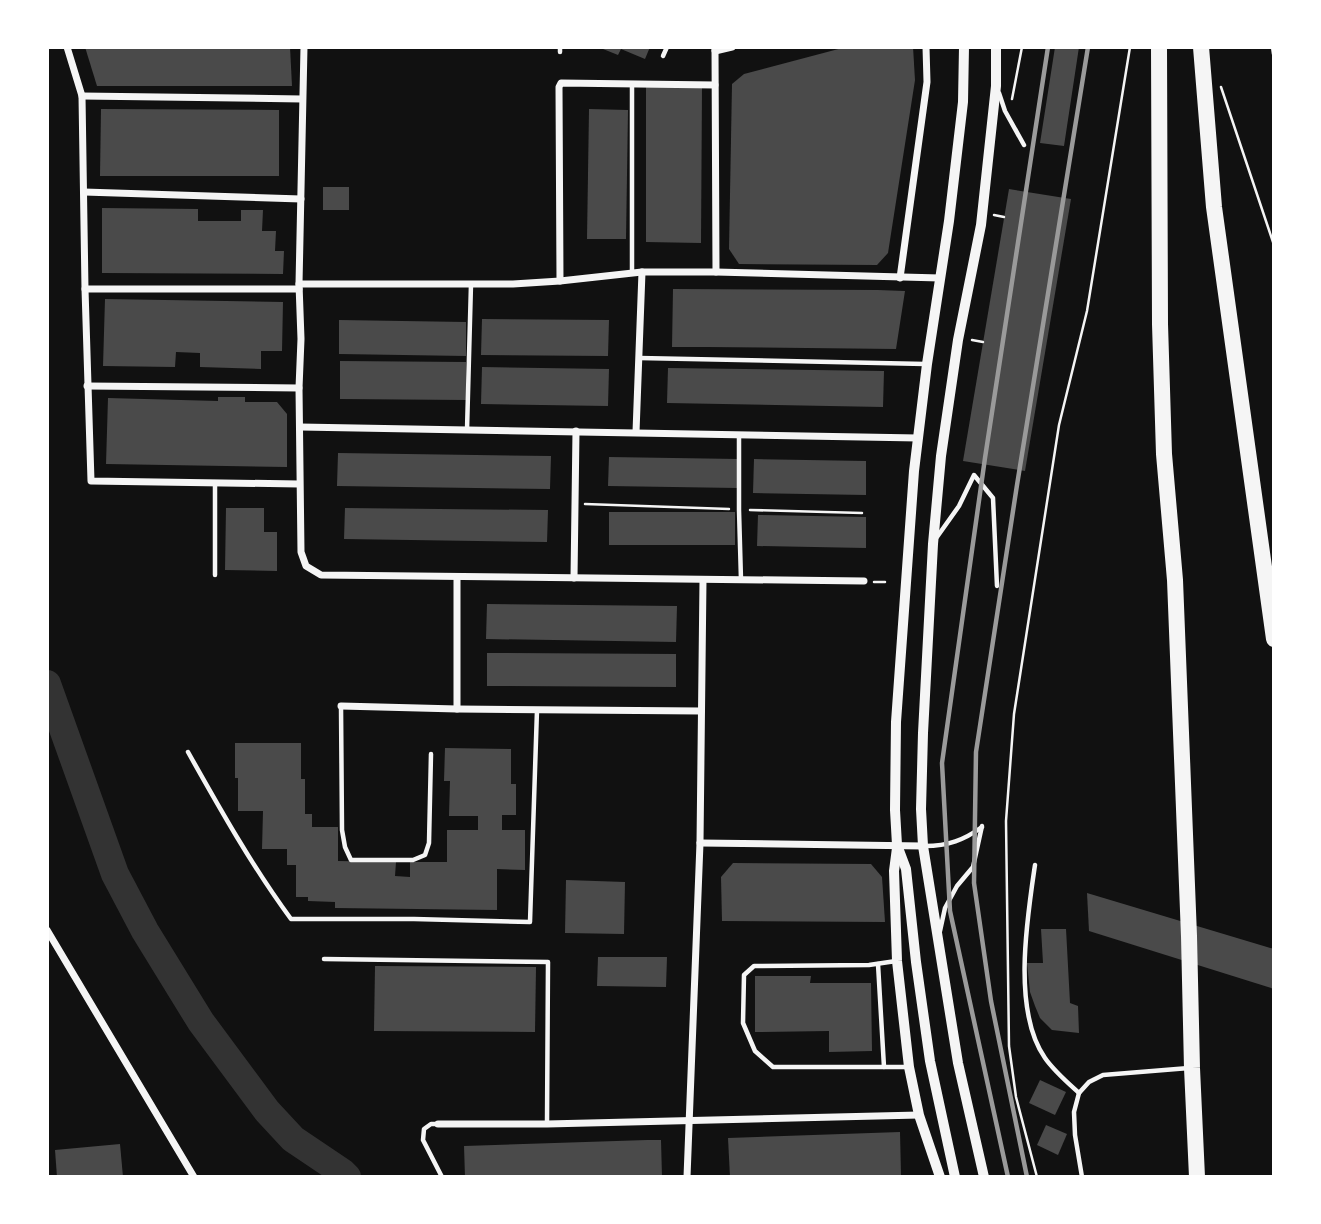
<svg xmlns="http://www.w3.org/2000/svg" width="1321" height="1224" font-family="'Golos Text',sans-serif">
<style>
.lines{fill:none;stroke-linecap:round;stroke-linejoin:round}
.river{stroke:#333;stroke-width:28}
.building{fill:#4a4a4a}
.path{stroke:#f5f5f5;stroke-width:2.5}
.service{stroke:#f5f5f5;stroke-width:4.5}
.minor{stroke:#f5f5f5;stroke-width:7}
.tertiary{stroke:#f5f5f5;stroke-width:10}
.motorway{stroke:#f5f5f5;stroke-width:16}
.rail{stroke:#9a9a9a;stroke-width:4.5}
</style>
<rect width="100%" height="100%" fill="#111"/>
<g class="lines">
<path class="river" d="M47,684L115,874L145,931L201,1022L267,1111L293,1139L342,1172L347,1177"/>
</g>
<g class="building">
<path d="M85,47H290L292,86H97Z"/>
<path d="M598,47H650L645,59L621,49L618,55Z"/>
<path d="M846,47H913L915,80L888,253L877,265L739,264L729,249L732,84L744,74Z"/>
<path d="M1055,47H1079L1064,146L1040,143Z"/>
<path d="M646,85L702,86L701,243L646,242Z"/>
<path d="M101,109L279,110V176H100Z"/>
<path d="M589,109L628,110L626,239H587Z"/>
<rect x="323" y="187" width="26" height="23"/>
<path d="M1009,189L1071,199L1025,471L963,461Z"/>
<path d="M102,208L198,209V221H241V210H263L262,231H276L275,251H284L283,274L102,273Z"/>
<path d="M673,289L878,290L905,291L896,349L707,347H672Z"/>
<path d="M105,299L283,302L282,351H261V369L200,367V353L176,352L175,367L103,366Z"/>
<path d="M482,319L609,320L608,356L481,355Z"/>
<path d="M339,320L466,322V356L339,354Z"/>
<path d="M340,361L466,362V400L340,399Z"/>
<path d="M482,367L609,369L608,406L481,404Z"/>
<path d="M668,368L884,371L883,407L667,403Z"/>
<path d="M218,397H245V402H277L287,414V467L106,464L108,398L218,401Z"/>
<path d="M338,453L551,456L550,489L337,486Z"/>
<path d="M609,457L738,459L737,488L608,486Z"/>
<path d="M754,459L866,461V495L753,493Z"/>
<path d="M226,508H264V532H277V571L225,570Z"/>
<path d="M345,508L548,510L547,542L344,539Z"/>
<rect x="609" y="512" width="126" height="33"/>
<path d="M758,515L866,517V548L757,546Z"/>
<path d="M487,604L677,606L676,642L486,639Z"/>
<path d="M487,653L676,654V687L487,686Z"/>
<path d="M235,743H301V779H305V814H312V827H338V861L396,862L395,876L410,877V862H447V830H478V816H449L450,781H444L445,748L511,749V784H516V815H502V830H525V870L497,869V910L335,908V902L308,901V897H296V865H287V849H262L263,811H238V778H235Z"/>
<path d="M733,863L871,864L882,877L885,922L722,921L721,877Z"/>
<path d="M566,880L625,882L624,934L565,933Z"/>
<path d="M1087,893L1274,949V989L1089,931Z"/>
<path d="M1041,929H1066L1070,1003L1078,1006L1079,1033L1052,1030L1040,1018L1035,1006L1030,992L1027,963H1043Z"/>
<path d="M598,957H667L666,987L597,986Z"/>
<path d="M375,966L536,967L535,1032L374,1031Z"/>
<path d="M755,976H811L810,983H871L872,1051L829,1052V1031L755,1032Z"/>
<path d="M1040,1080L1066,1092L1055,1115L1029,1103Z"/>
<path d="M1046,1125L1067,1134L1058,1155L1037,1145Z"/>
<path d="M900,1132L901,1175L845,1177H730L728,1138Z"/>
<path d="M647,1140H661L662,1177H465L464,1146Z"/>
<path d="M120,1144L123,1177H57L55,1150Z"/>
</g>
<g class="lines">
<g class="path">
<path d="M1221,87L1274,245"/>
<path d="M1012,99L1022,47"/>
<path d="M994,215L1004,217"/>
<path d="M972,340L983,342"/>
<path d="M585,504L729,509"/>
<path d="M750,510L862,513"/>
<path d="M874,582H885"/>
<path d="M1037,1177L1016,1097L1009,1046L1006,821L1014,714L1059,425L1087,311L1130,47"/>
</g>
<g class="service">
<path d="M560,47V52"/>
<path d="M1273,47L1274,54"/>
<path d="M663,56L667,47"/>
<path d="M999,93L1005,111L1024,145"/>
<path d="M632,273V84"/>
<path d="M639,358L925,364"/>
<path d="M467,430L471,284"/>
<path d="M739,435V510L741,580"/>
<path d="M215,483V575"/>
<path d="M937,537L959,506L974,475L993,498L997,586"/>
<path d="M341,706L342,830L345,847L351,860H413L425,855L429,843L431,754"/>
<path d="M188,752C220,809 252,866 291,919H414L530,922L537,710"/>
<path d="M925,846C948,846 964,840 982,827"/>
<path d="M1035,865C1027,919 1012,1011 1045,1058C1054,1071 1067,1082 1079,1093"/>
<path d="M940,931L945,908L957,886L973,867L982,826"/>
<path d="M324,959L548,962L547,1124"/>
<path d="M896,961L869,965L754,966L744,975L743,1023L755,1051L773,1067H908"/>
<path d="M878,964L884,1067"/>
<path d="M438,1124H431L424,1129L423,1140L442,1177"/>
<path d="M1082,1177L1075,1135L1074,1112L1079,1093L1089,1082L1103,1075L1189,1068"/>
</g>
<g class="minor">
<path d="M67,47L82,96L85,289L91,481L299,484"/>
<path d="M304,47L299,284L301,339L299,388L301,552L306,566L321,575L864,581"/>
<path d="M715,47L716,272"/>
<path d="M715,51L732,47"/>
<path d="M82,96L302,99"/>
<path d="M84,192L301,199"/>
<path d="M900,278L927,82L926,47"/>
<path d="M560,281L559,87L561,83L715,85"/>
<path d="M299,284H513L560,281L642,272H716L940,278"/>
<path d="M85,289H299"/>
<path d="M87,386L299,388"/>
<path d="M300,427L918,438"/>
<path d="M636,432L642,272"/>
<path d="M457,577V709"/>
<path d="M574,578L576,431"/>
<path d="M341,706L457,709L701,711"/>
<path d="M700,843L923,846"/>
<path d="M47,930L194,1177"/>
<path d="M438,1124H547L919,1115"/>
<path d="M687,1177L700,843L703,580"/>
</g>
<g class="tertiary">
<path d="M897,848L894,871L897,961L909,1067L919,1115L940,1177"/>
<path d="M955,1177L930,1061L916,962L906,869L897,845L895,810L896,722L914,471L927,364L949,221L963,102L964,47"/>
<path d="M984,1177L958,1063L923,846L921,809L923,733L933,544L941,456L958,340L981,225L996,86V47"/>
</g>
<g class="motorway">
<path d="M1159,47L1160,324L1164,454L1175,580L1189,936L1192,1068L1197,1177"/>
<path d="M1201,47L1214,207L1274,639"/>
</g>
<g class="rail">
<path d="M1008,1177L950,911L942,763L985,458L1048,47"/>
<path d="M1027,1177L991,1001L974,883L976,752L1017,485L1088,47"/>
</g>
</g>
<rect width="1321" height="1224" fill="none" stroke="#ffffff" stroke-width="98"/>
</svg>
